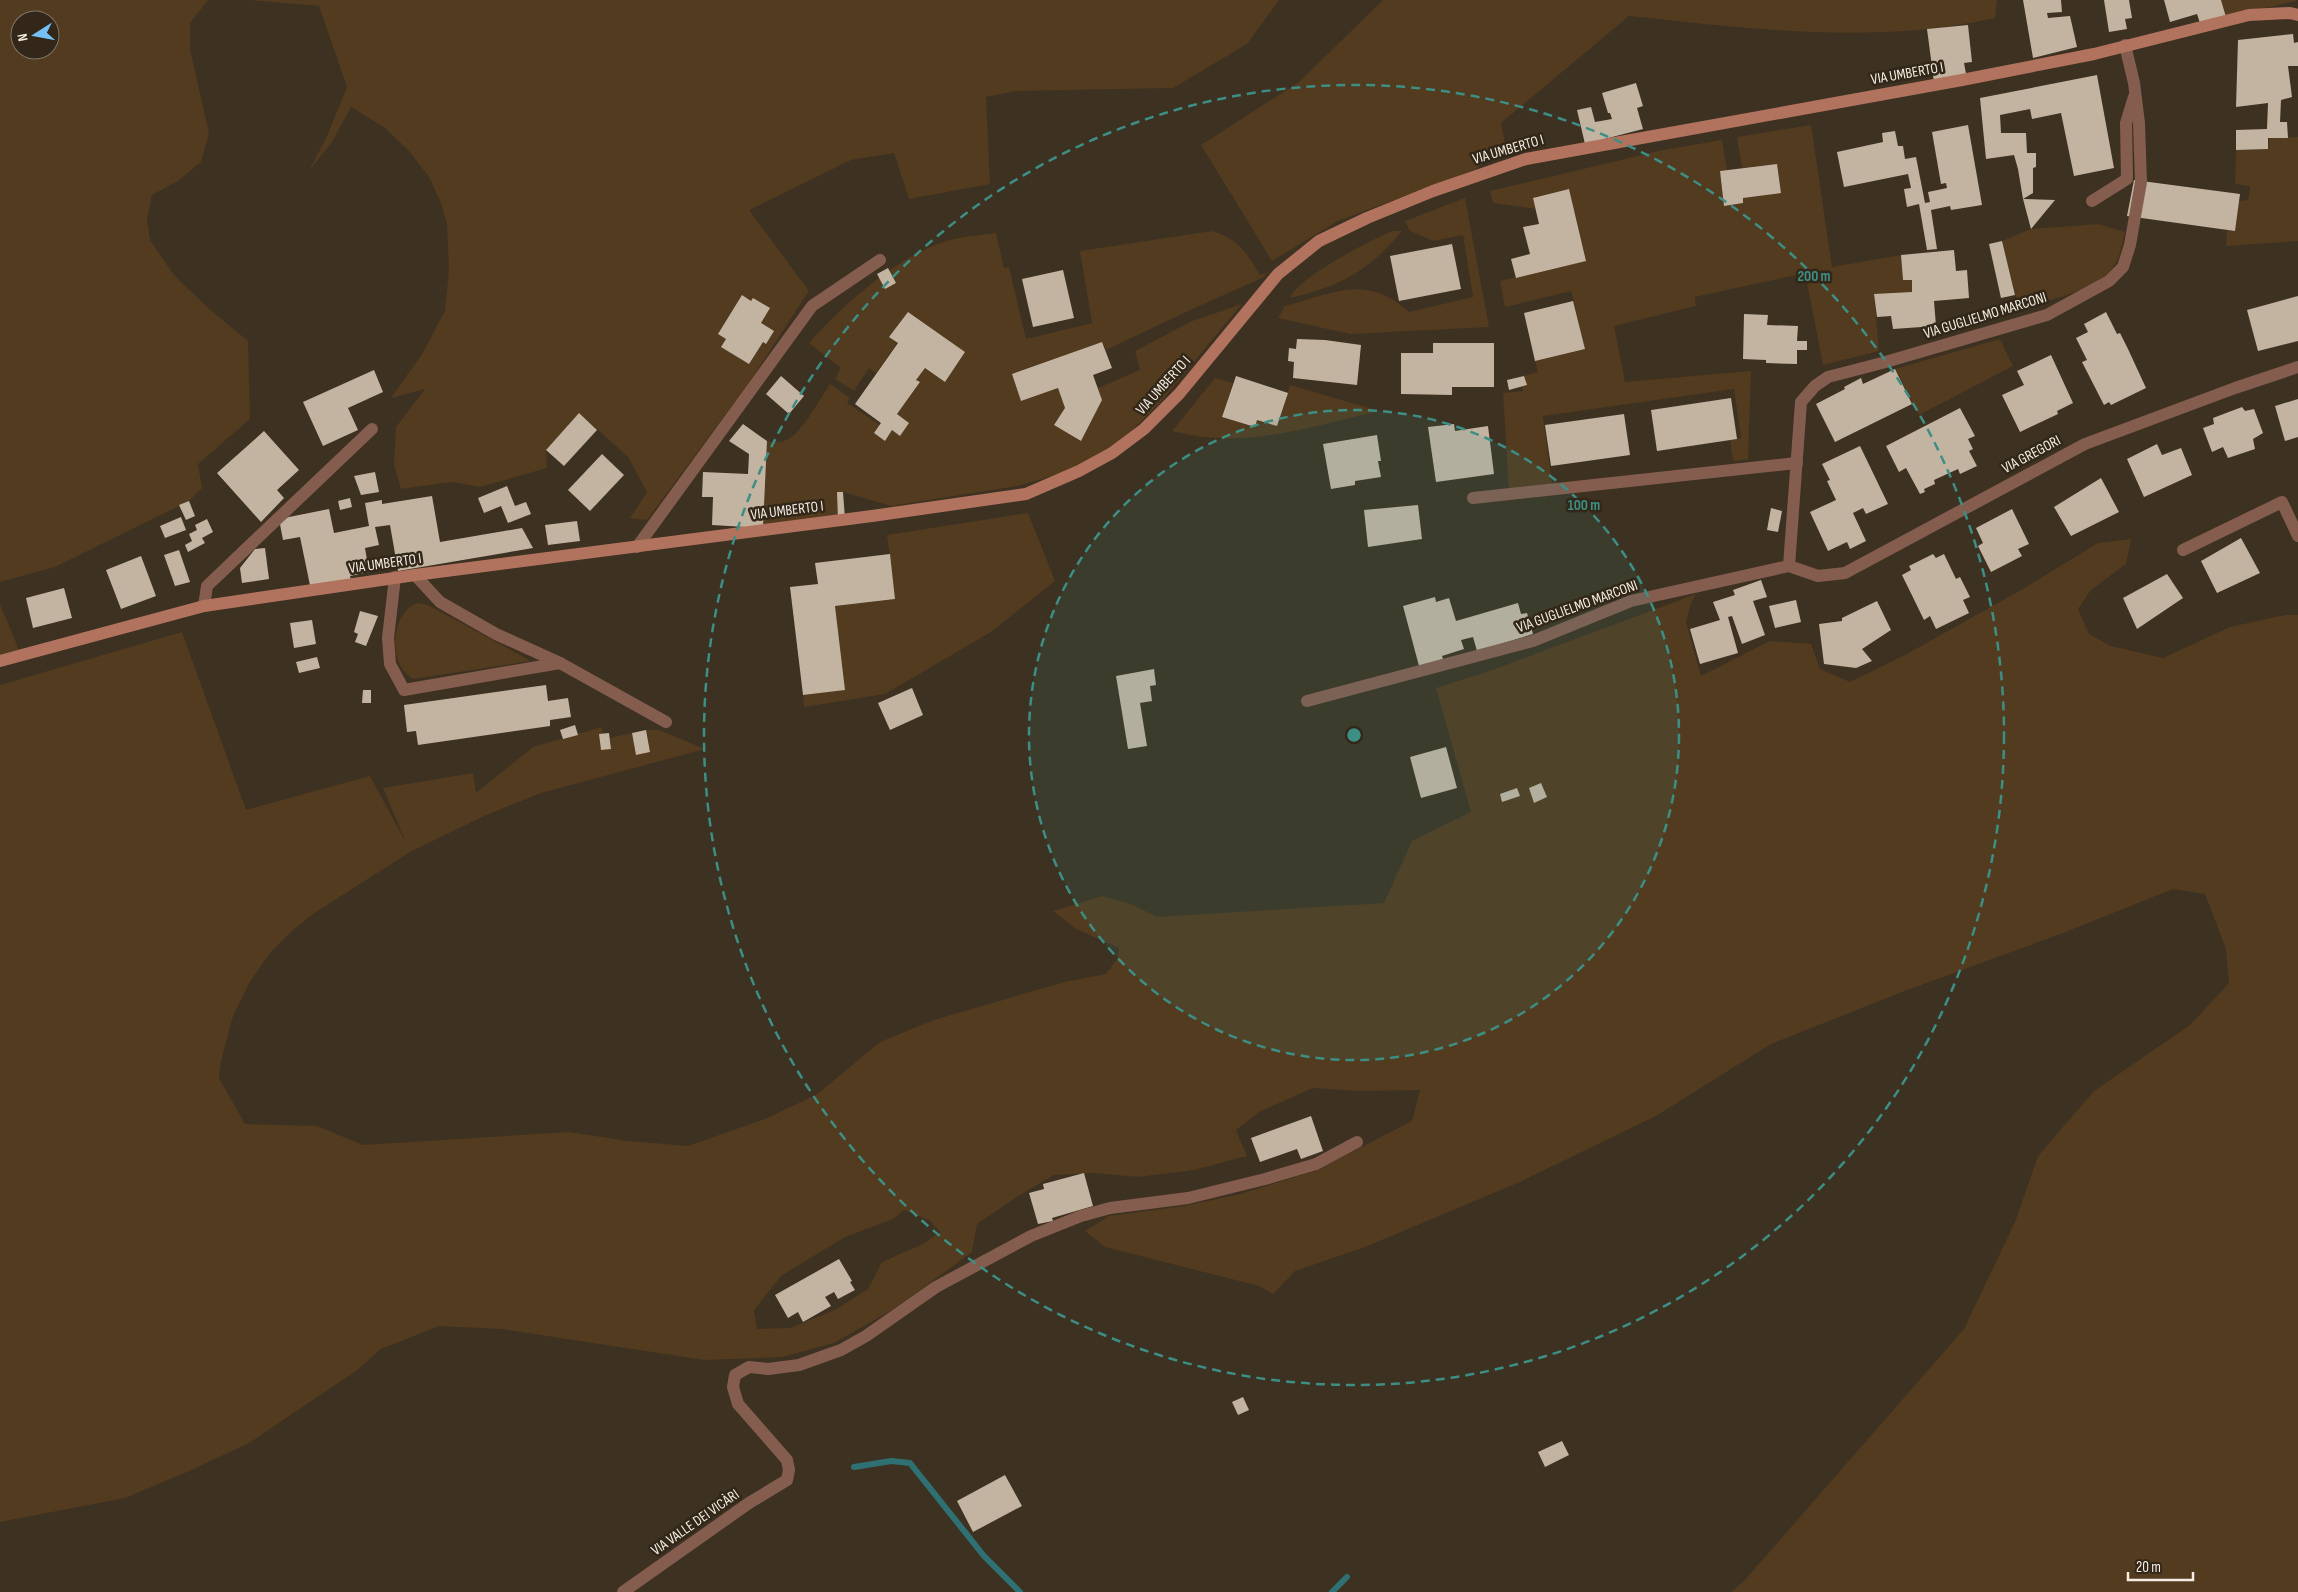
<svg xmlns="http://www.w3.org/2000/svg" width="2298" height="1592" font-family="'Sofia Sans Condensed',sans-serif">
<style>
.green{fill:#523b1e;fill-rule:evenodd}
.lines{fill:none;stroke-linecap:round;stroke-linejoin:round}
.stream{stroke:#2f7172;stroke-width:6}
.building{fill:#c3b4a2}
.street{stroke:#855d4f;stroke-width:12}
.secondary{stroke:#b2735e;stroke-width:12}
.ring{fill:none;stroke:#3d8e85;stroke-width:2.5;stroke-dasharray:9 6}
.labels{text-anchor:middle;stroke-width:5;stroke-linejoin:round;paint-order:stroke}
.street-label{font-size:15px;fill:#f5ede3;stroke:#322718}
.centre{fill:#3d8e85;stroke:#322718;stroke-width:2.5}
.ring-label{font-size:15px;text-anchor:middle;font-weight:bold;fill:#3d8e85;stroke:#322718;stroke-width:5;stroke-linejoin:round;paint-order:stroke}
</style>
<rect width="100%" height="100%" fill="#3d3122"/>
<g class="green">
<path d="M0,0H208L190,23V49L209,133L201,162L178,181L152,195L147,219L150,240L174,275L208,308L248,341L250,419L198,464L202,488L189,501L55,567L0,582ZM20,20H50V50H20Z"/>
<path d="M249,0H1279L1247,44L1173,88L1016,91L986,97L990,184L909,199L894,153L851,160L749,210L809,291L748,384L647,520L630,518L647,492L628,457L579,413L546,450L547,468L480,487L451,482L401,489L394,465L396,427L425,389L391,398L422,354L445,311L449,270L447,224L441,203L429,177L409,151L385,128L351,107L332,142L309,171L328,134L347,87L319,6Z"/>
<path d="M1383,0H1997L1995,18C1875,45 1750,29 1629,16L1501,123L1506,148L1474,170L1338,221L1272,261L1201,145L1299,82Z"/>
<path d="M2221,0H2296V1L2226,17Z"/>
<path d="M1811,125L1832,267L1901,255L1903,280H1912V292L1874,295L1879,351L1823,365L1805,273L1695,297L1696,306L1614,326L1625,382L1751,371L1748,459L1733,461L1730,440L1741,438L1734,389L1543,416L1552,485L1509,491L1503,393L1523,391L1522,386L1526,385L1524,376L1538,372L1535,361L1585,349L1571,291L1505,307L1500,281L1586,260L1569,189L1533,198L1536,209L1493,203L1490,191L1663,150L1722,140L1727,170L1720,171L1724,205L1743,203V198L1781,193L1777,164L1742,168L1737,137Z"/>
<path d="M2298,137V241L2226,246L2227,230L2235,231L2239,201L2248,200L2250,186L2235,184L2236,150L2268,149L2269,138Z"/>
<path d="M1465,198L1489,327L1350,334L1278,318L1285,306C1334,293 1366,273 1409,312L1473,297L1463,235L1433,241L1410,231L1405,221Z"/>
<path d="M2098,224L2125,232C2122,242 2121,254 2116,262C2102,291 2047,300 2019,309L2002,241L2031,229Z"/>
<path d="M1212,231C1238,238 1247,253 1260,275L1268,272L1262,278L1188,311L1106,350L1102,342L1012,374L1021,401L1058,388L1065,408L1054,425L1081,441L1102,400L1098,388L1140,370L1135,351L1192,321L1242,304L1158,405L1127,435L1100,457L1066,472L1017,486L891,506L843,492H837L838,520L763,528L767,441C773,442 781,443 786,440C801,435 821,397 830,384L850,398L847,403L880,425L885,440L892,430L899,435L909,423L897,414L920,383L916,380L925,368L945,382L965,352L908,312L890,337L897,343L876,373L869,368L854,391L835,379L841,368L809,343C843,304 903,251 954,239C968,236 982,235 996,233L1004,268L1009,267L1026,339L1092,323L1080,251Z"/>
<path d="M1392,231H1402C1368,271 1342,286 1290,298C1298,277 1369,241 1392,231Z"/>
<path d="M2000,339L2013,366L1919,415L1895,369Z"/>
<path d="M1215,378L1233,383L1222,417L1254,427L1257,420L1277,426L1290,385L1379,411C1308,427 1245,450 1172,431Z"/>
<path d="M1028,513L1055,581L991,632L885,694L804,707L803,695L845,690L835,606L895,599L887,535Z"/>
<path d="M2131,539L2126,564L2091,590L2078,609L2089,634L2111,646L2163,658L2230,627L2285,615H2298V1592H1731L1744,1581L1964,1329L2015,1222L2038,1156L2094,1091L2190,1025L2229,983L2226,949L2205,894L2173,889L2063,933L1902,992L1771,1044L1656,1116L1520,1182L1365,1247L1295,1271L1273,1294L1259,1286L1105,1247L1085,1231L1109,1216L1184,1206L1240,1194L1315,1171L1412,1121L1420,1090L1358,1091L1313,1088L1259,1112L1236,1130L1247,1156L1194,1170L1138,1177L1093,1173L1054,1175L1020,1195L977,1224L972,1252L897,1307L834,1343L782,1357L704,1360L501,1329L439,1326L381,1349L356,1371L249,1443L187,1472L125,1498L0,1522V685L182,632L246,810L370,776L406,843L383,788L473,773L476,793L533,747L602,727L603,734L599,735L601,750L611,748L610,738L632,733L636,755L650,752L646,730H659L705,749L541,793L484,816L410,852L313,914L292,931L270,953L251,980L233,1016L221,1061L219,1078L245,1124L317,1126L363,1145L569,1132L628,1141L688,1146L765,1119L816,1095L880,1042L934,1020L1064,982L1106,974L1117,959L1119,948L1076,929L1053,911L1102,896L1133,905L1157,917L1384,903L1412,841L1471,812L1436,688L1490,671L1696,594L1691,603L1686,622L1701,676L1770,641L1811,644L1820,669L1850,682L1905,655L2021,590L2098,543ZM904,1210L929,1220L940,1232L923,1244L882,1262L868,1289L835,1310L790,1328L757,1329L754,1310L781,1276L845,1237L893,1219Z"/>
<path d="M418,603L428,605L531,661L413,679C387,666 390,612 418,603Z"/>
<path d="M0,604L19,650L0,654Z"/>
</g>
<g class="lines">
<g class="stream">
<path d="M854,1467L891,1461L910,1463L984,1556L1020,1592"/>
<path d="M1332,1592L1347,1577"/>
</g>
</g>
<g class="building">
<path d="M2023,0H2061L2062,12L2047,13L2048,18L2070,16L2077,47L2033,58Z"/>
<path d="M2104,0H2129L2132,18L2125,19L2127,29L2109,32Z"/>
<path d="M2164,0H2221L2226,17L2200,23L2197,14L2170,22Z"/>
<path d="M1968,25L1972,62L1964,63L1967,79L1934,82L1927,29Z"/>
<path d="M2293,34L2294,43L2298,42V66H2288L2292,97L2281,100L2280,122H2287L2288,138H2268V149L2236,150V130L2267,129L2268,103L2236,107L2238,40Z"/>
<path d="M2097,75L2114,168L2074,176L2061,113L2032,119L2030,109L2000,115L2001,133H2026L2027,153H2036V167L2033,168V193L2023,199L2055,200L2031,229L2023,199L2018,169L2014,155L1986,159L1980,98Z"/>
<path d="M1636,83L1643,106L1637,108L1643,129L1585,144L1577,110L1591,107L1595,122L1612,119L1610,113H1608L1602,93Z"/>
<path d="M1968,125L1982,205L1951,210L1950,206L1931,210L1937,249L1927,250L1919,204L1907,207L1904,189L1911,188L1908,174L1844,187L1837,152L1883,142L1882,133L1895,131L1898,146H1903L1905,159L1916,157L1925,203L1930,202L1928,192L1947,188L1946,183L1941,184L1932,132Z"/>
<path d="M1777,164L1781,193L1743,198V203L1724,206L1720,171Z"/>
<path d="M2134,180L2240,194L2235,231L2127,216Z"/>
<path d="M1569,189L1586,261L1516,278L1511,259L1530,254L1523,227L1539,224L1533,198Z"/>
<path d="M2002,241L2015,295L2001,298L1989,244Z"/>
<path d="M1452,244L1461,289L1399,301L1390,256Z"/>
<path d="M1954,250L1956,271L1967,270L1969,298L1934,301L1936,326L1893,329L1891,316L1877,317L1874,294L1912,292V280H1903L1901,255Z"/>
<path d="M888,268L896,283L885,289L877,274Z"/>
<path d="M1063,270L1074,318L1033,327L1022,279Z"/>
<path d="M742,295L751,301L753,298L770,308L761,323L774,331L766,344L763,342L749,364L721,347L726,339L718,334Z"/>
<path d="M2298,296V341L2258,351L2247,310Z"/>
<path d="M1573,301L1585,349L1535,361L1524,313Z"/>
<path d="M908,312L965,352L945,382L925,368L916,380L920,382L897,414L909,423L900,436L892,430L885,441L874,433L881,423L855,404L898,343L889,337Z"/>
<path d="M2106,312L2117,334L2120,333L2128,349L2146,388L2111,405L2109,402L2104,405L2082,362L2087,360L2076,338L2088,332L2084,324Z"/>
<path d="M1744,314L1768,315L1767,325L1798,326L1797,341H1807V350H1797V364L1766,363V360L1743,359Z"/>
<path d="M1297,339L1325,340L1361,345L1357,385L1293,378L1294,362L1288,361L1289,348L1296,349Z"/>
<path d="M1102,342L1112,368L1093,375L1102,400L1081,441L1054,425L1065,408L1058,388L1021,401L1012,374Z"/>
<path d="M1433,343H1494V387H1452V395L1401,394V353H1433Z"/>
<path d="M2051,355L2073,403L2057,411L2058,414L2020,432L2002,395L2024,385L2017,371Z"/>
<path d="M1895,369L1912,404L1835,442L1816,404L1845,389L1844,387L1861,378L1863,384Z"/>
<path d="M374,370L383,392L348,408L358,430L323,446L303,402Z"/>
<path d="M781,376L804,396L789,414L766,394Z"/>
<path d="M1236,376L1288,393L1277,426L1257,420L1255,427L1222,417Z"/>
<path d="M1524,376L1527,385L1509,390L1507,380Z"/>
<path d="M1731,398L1737,439L1657,451L1651,410Z"/>
<path d="M2298,399V437L2285,441L2275,406Z"/>
<path d="M2242,407L2245,411L2254,409L2263,433L2253,439L2255,449L2228,458L2223,447L2212,452L2203,428L2214,424L2213,418Z"/>
<path d="M1960,408L1975,436L1968,439L1973,449L1969,451L1977,466L1960,474L1958,469L1934,480L1935,484L1924,489L1925,492L1920,494L1906,468L1899,472L1886,446Z"/>
<path d="M579,413L597,430L564,466L546,450Z"/>
<path d="M1624,414L1630,455L1551,466L1545,425Z"/>
<path d="M743,424L767,441L763,528L712,525L713,497H702L703,472L748,474L749,454L729,441Z"/>
<path d="M1454,424L1455,431L1488,426L1494,474L1436,482L1428,427Z"/>
<path d="M264,431L299,470L277,490L284,498L261,522L217,473Z"/>
<path d="M1377,435L1381,461H1378L1381,477L1355,481V485L1331,489L1323,444Z"/>
<path d="M2157,444L2162,455L2181,448L2192,475L2144,497L2127,459Z"/>
<path d="M1860,446L1888,504L1866,514L1863,508L1853,513L1866,541L1850,549L1847,542L1828,551L1810,512L1836,500L1827,481L1830,480L1822,464Z"/>
<path d="M602,454L624,475L590,511L568,490Z"/>
<path d="M375,472L379,492L361,495L354,476Z"/>
<path d="M2101,478L2119,512L2071,536L2054,507Z"/>
<path d="M507,486L515,506L526,502L531,514L508,523L501,506L484,513L478,498Z"/>
<path d="M837,492H843L845,519L838,520Z"/>
<path d="M432,496L440,542L522,528L533,548L398,571L390,525L375,527L379,545L365,548L369,572L350,576L351,581L311,590L300,537L283,540L279,519L329,509L334,533L369,526L365,503L382,500V504Z"/>
<path d="M350,498L352,507L340,510L338,501Z"/>
<path d="M189,501L195,516L186,520L179,505Z"/>
<path d="M1418,505L1422,539L1368,547L1364,510Z"/>
<path d="M1771,508L1782,511L1778,532L1767,530Z"/>
<path d="M2012,509L2029,544L2018,549L2022,556L1991,572L1978,546L1983,543L1976,528Z"/>
<path d="M181,517L186,530L165,538L160,526Z"/>
<path d="M207,519L213,532L202,538L205,543L188,552L185,545L192,541L189,534L197,530L195,525Z"/>
<path d="M577,521L580,541L548,545L545,525Z"/>
<path d="M2241,538L2260,573L2217,593L2201,561Z"/>
<path d="M265,548L269,579L242,583L240,568L255,549Z"/>
<path d="M179,550L190,582L175,586L164,555Z"/>
<path d="M890,554L895,599L835,606L845,690L803,695L790,587L818,584L815,563Z"/>
<path d="M1933,554L1936,558L1944,554L1956,579L1960,577L1970,597L1963,600L1969,613L1936,629L1930,616L1924,620L1902,575L1911,570L1909,566Z"/>
<path d="M141,556L156,596L121,609L106,570Z"/>
<path d="M2167,574L2183,598L2137,629L2123,598Z"/>
<path d="M1761,580L1767,597L1753,601L1765,635L1742,644L1732,616L1728,617L1738,653L1700,664L1690,629L1720,620L1713,602L1735,595L1733,590Z"/>
<path d="M64,588L72,618L33,628L26,598Z"/>
<path d="M1435,597L1436,602L1449,598L1456,621L1518,603L1521,614L1527,613L1533,634L1477,651L1473,637L1461,640L1464,649L1442,656L1443,659L1419,666L1403,606Z"/>
<path d="M1796,600L1801,622L1775,628L1769,606Z"/>
<path d="M1877,601L1891,630L1862,649L1872,661L1856,668L1824,664L1819,624L1842,621V618Z"/>
<path d="M360,611L378,616L366,646L355,642L358,634L354,632Z"/>
<path d="M312,620L316,644L294,648L290,623Z"/>
<path d="M317,657L320,668L299,673L296,662Z"/>
<path d="M1154,669L1156,685L1150,686L1152,701L1140,703L1147,746L1128,749L1116,676Z"/>
<path d="M546,685L548,701L568,698L571,717L550,720V726L418,745L416,731L407,732L404,705Z"/>
<path d="M912,688L923,715L890,730L878,703Z"/>
<path d="M363,690H371V703H362Z"/>
<path d="M575,725L578,735L563,739L560,730Z"/>
<path d="M646,730L650,752L636,755L632,733Z"/>
<path d="M609,733L611,749L601,750L599,734Z"/>
<path d="M1446,747L1457,788L1421,798L1410,757Z"/>
<path d="M1541,783L1547,797L1534,803L1529,788Z"/>
<path d="M1517,788L1520,796L1502,802L1500,794Z"/>
<path d="M1311,1116L1323,1151L1301,1159L1297,1149L1260,1162L1251,1138Z"/>
<path d="M1084,1173L1093,1206L1052,1218L1053,1221L1038,1224L1029,1193L1044,1189L1043,1184Z"/>
<path d="M839,1259L852,1281L850,1282L855,1290L838,1299L834,1292L825,1297L831,1306L803,1322L798,1312L788,1318L775,1295Z"/>
<path d="M1243,1397L1249,1410L1238,1415L1232,1402Z"/>
<path d="M1562,1441L1569,1455L1545,1467L1538,1452Z"/>
<path d="M1005,1475L1022,1506L973,1532L957,1501Z"/>
</g>
<g class="lines">
<g class="street">
<path d="M2092,201L2127,179L2126,123L2134,97"/>
<path d="M1473,498L1797,463"/>
<path d="M637,547L812,306L880,260"/>
<path d="M2183,550L2282,502L2298,536"/>
<path d="M1789,566L1801,402L1815,386L1828,377L1882,363L2047,315L2109,281L2123,267L2130,245L2141,182L2139,123L2134,83L2125,45"/>
<path d="M1789,566L1818,576L1845,573L2085,444L2235,388L2298,367"/>
<path d="M415,575L440,602L496,634L560,663L666,722"/>
<path d="M395,577L388,638L390,664L404,690L560,663"/>
<path d="M204,606L207,586L372,429"/>
<path d="M1307,701L1533,641L1631,601L1789,566"/>
<path d="M623,1592L749,1503L787,1480L789,1470L787,1460L738,1404L733,1387L735,1375L749,1367L768,1369L799,1365L841,1350L866,1336L936,1287L1031,1236L1081,1216L1110,1208L1188,1198L1265,1179L1316,1164L1357,1142"/>
</g>
<path class="secondary" d="M0,661L204,606L415,575L872,516L1026,494L1079,471L1112,453L1144,429L1179,394L1278,274L1319,241L1367,218L1433,191L1526,159L1962,80L2094,54L2249,15L2290,13L2298,15"/>
</g>
<circle cx="1354" cy="735" r="325" fill="#3d8e85" fill-opacity=".12"/>
<g class="ring">
<circle cx="1354" cy="735" r="325"/>
<circle cx="1354" cy="735" r="650"/>
</g>
<g class="labels">
<g class="street-label">
<text transform="translate(1907 73) rotate(-10)" y="5">VIA UMBERTO I</text>
<text transform="translate(1508 149) rotate(-16)" y="5">VIA UMBERTO I</text>
<text transform="translate(1985 315) rotate(-17)" y="5">VIA GUGLIELMO MARCONI</text>
<text transform="translate(1163 385) rotate(-48)" y="5">VIA UMBERTO I</text>
<text transform="translate(2031 454) rotate(-28)" y="5">VIA GREGORI</text>
<text transform="translate(787 510) rotate(-7)" y="5">VIA UMBERTO I</text>
<text transform="translate(385 563) rotate(-8)" y="5">VIA UMBERTO I</text>
<text transform="translate(1577 606) rotate(-20)" y="5">VIA GUGLIELMO MARCONI</text>
<text transform="translate(695 1522) rotate(-35)" y="5">VIA VALLE DEI VICÀRI</text>
</g>
</g>
<circle cx="1354" cy="735" r="8" class="centre"/>
<g class="ring-label">
<text x="1814" y="281">200 m</text>
<text x="1584" y="510">100 m</text>
</g>
<g transform="translate(35 35) rotate(259)"><circle r="24" fill="#322718" stroke="#807669"/>
<path d="M0-4L9 19L0 12L-9 19Z" fill="#75c0f6"/>
<text y="-8" font-size="14" font-weight="bold" text-anchor="middle" fill="#f5ede3">N</text>
</g>
<path d="M2128 1572v8h65v-8" fill="none" stroke="#f5ede3" stroke-width="2.5"/>
<text x="2136" y="1572" font-size="15" fill="#f5ede3" stroke="#322718" stroke-width="4" paint-order="stroke">20 m</text>
</svg>
